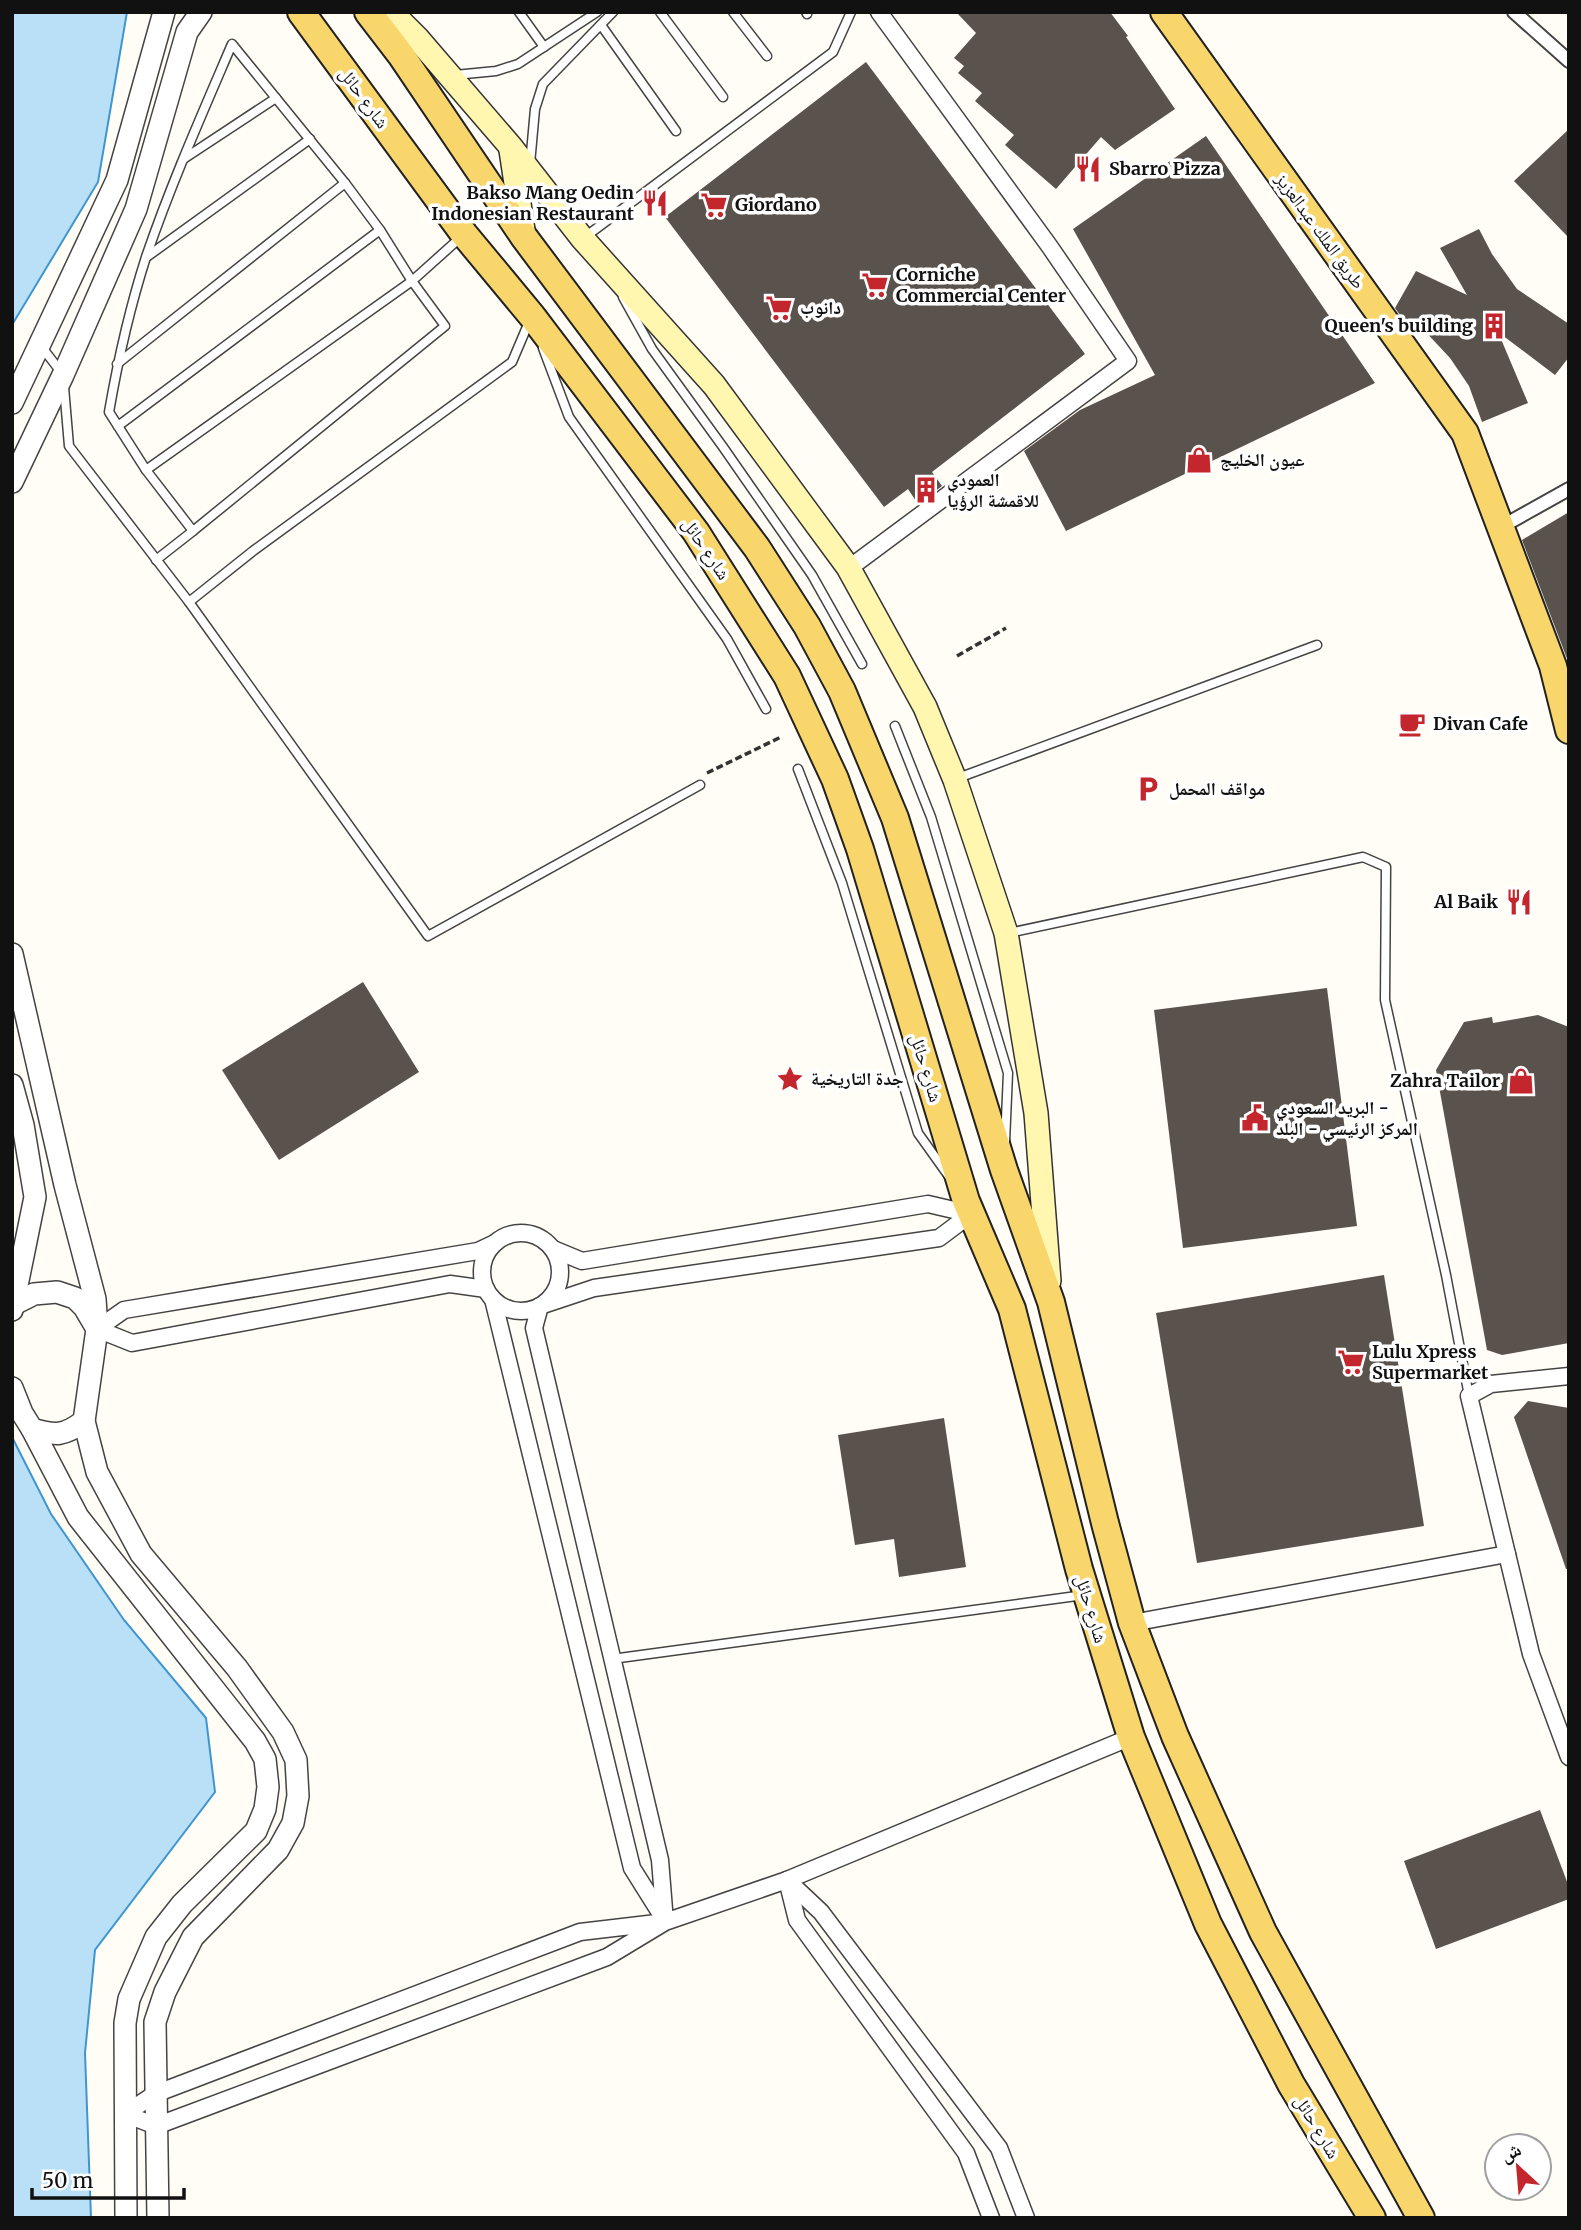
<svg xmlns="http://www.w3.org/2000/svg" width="1581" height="2230" font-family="Merriweather,'Noto Naskh Arabic',serif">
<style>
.water{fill:#b9e0f7;stroke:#3f96cf;stroke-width:2}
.building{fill:#5a524d}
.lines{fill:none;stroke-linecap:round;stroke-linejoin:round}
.service-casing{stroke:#444;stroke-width:11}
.pedestrian-casing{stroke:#444;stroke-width:16}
.minor-casing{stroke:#444;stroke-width:19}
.tertiary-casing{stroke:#444;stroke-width:24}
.secondary-casing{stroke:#333;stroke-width:26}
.primary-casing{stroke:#222;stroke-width:30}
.path{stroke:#333;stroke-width:3.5;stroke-dasharray:7 3.5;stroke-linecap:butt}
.service{stroke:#fff;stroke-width:8}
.pedestrian{stroke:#fff;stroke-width:12}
.minor{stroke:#fff;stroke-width:16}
.tertiary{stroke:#fff;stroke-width:21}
.secondary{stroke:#fff6b0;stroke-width:23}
.primary{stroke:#f9d66b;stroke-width:26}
.labels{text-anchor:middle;stroke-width:7;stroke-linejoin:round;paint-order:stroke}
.street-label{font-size:18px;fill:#111;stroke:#fff}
.poi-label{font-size:18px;font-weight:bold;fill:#111;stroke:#fff;text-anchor:start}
</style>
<rect width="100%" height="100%" fill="#fffdf5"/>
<g class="water">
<path d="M12,12H127L98,182L12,325Z"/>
<path d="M12,1437L51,1514L124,1620L206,1718L215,1792L95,1950L85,2053L91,2218H12Z"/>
</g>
<g class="building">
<path d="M956,12H1110L1128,36L1126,37L1175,109L1115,150L1101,137L1056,189L1005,145L1014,135L975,101L982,93L958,73L964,66L954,58L976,33Z"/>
<path d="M866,62L1085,354L932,472L942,486L918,504L908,489L884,507L665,217Z"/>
<path d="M1569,129V238L1514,181Z"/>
<path d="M1206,136L1375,383L1066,531L1024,451L1080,410L1155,375L1073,229Z"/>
<path d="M1479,229L1492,254L1517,289L1569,324V357L1555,375L1498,332L1528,403L1482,422L1469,386L1450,358L1422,328L1402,318L1395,308L1416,271L1467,295L1440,248Z"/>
<path d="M1569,512V664L1522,540Z"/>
<path d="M363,982L419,1072L279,1160L222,1070Z"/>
<path d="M1327,988L1357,1226L1183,1248L1154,1010Z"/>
<path d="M1538,1015L1569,1027V1343L1502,1355L1487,1350L1436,1070L1464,1022L1492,1017L1493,1023Z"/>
<path d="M1384,1275L1424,1526L1197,1563L1156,1313Z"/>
<path d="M1528,1401L1569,1408V1569H1566L1514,1417Z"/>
<path d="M944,1418L966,1567L899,1577L894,1539L855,1545L838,1435Z"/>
<path d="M1540,1810L1569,1887V1899L1436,1949L1404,1861Z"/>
</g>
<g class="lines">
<g class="service-casing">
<g id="service">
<path d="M519,12L544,47"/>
<path d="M660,12L723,97"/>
<path d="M733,12L767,56"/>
<path d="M806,12L807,14"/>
<path d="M601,25L676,131"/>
<path d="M232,44L345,183L380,230L412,281L445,326L193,531L146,470L109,412C118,360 130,307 146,257C171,184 202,114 232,44Z"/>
<path d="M455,75L496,71L518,64L597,12"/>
<path d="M185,158L276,98"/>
<path d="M530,164L535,109L543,84L613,12"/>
<path d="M585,237L833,52L851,12"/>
<path d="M148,256L310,139"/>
<path d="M623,297L652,349L723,447L812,575L862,664"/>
<path d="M41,346L61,372"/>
<path d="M543,348L569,417L727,639L766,709"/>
<path d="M117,364L345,183"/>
<path d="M64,387L69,446L189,602L428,936L700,785"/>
<path d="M118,426L380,230"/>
<path d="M146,470L412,281L461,237"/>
<path d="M156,560L193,531"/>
<path d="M189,602L253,551L512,362L529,322"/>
<path d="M895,726L931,817L1008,1073L1005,1142"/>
<path d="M798,769L842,883L918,1133L948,1175"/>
<path d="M958,778L1317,645"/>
<path d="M1009,933L1363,857L1386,867L1385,1000L1446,1275L1469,1396"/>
<path d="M612,1659L1084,1595"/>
</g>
</g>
<g class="pedestrian-casing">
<g id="pedestrian">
<path d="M1514,12L1569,61"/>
<path d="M1501,527L1569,489"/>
</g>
</g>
<g class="minor-casing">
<g id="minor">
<path d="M848,569L1128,361L1050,247L879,12"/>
<path d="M971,1214L939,1238L594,1288L540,1306L534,1328L660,1860L665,1922L607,1957L156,2126L125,2114L155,2094L580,1932L665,1922L787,1880L1131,1737"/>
<circle cx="521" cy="1272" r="39"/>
<path d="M553,1249L582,1261L928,1204L971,1214"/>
<path d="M493,1299L632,1868L664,1919"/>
<path d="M97,1329L124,1310L478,1251L495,1243"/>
<path d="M97,1329L132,1343L450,1284L486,1289"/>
<path d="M1569,1376L1491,1384L1469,1396L1531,1654L1569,1757"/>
<path d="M1132,1623L1507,1554"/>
<path d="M787,1880L821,1912L999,2148L1026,2218"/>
<path d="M787,1880L797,1920L966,2153L991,2218"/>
</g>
</g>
<g class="tertiary-casing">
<g id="tertiary">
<path d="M12,403L117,180L164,12"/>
<path d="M12,482L63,375L136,209L187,32L201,12"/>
<path d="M12,954L65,1185L95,1299L97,1329"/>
<path d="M12,1085L23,1125L35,1197L12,1310"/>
<path d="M12,1388L22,1413L32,1429C56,1436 64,1436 84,1421L97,1329L84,1307L75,1298L57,1292L34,1294L14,1304"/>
<path d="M84,1421L97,1472L141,1554L237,1668L283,1732L296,1760L298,1796L293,1823L278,1850L193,1937L165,1992L155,2022L158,2218"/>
<path d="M32,1429L78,1517L255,1741L265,1759L268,1787L265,1809L256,1831L182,1904L156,1937L129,1999L125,2023L126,2218"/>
</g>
</g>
<g class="secondary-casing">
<g id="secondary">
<path d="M391,12L418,39L511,147L582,238L714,385L848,567L925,707L955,780L1006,933L1036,1113L1049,1281"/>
<path d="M511,150L524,237"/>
</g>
</g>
<g class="primary-casing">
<g id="primary">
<path d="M301,12L464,234L532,316L696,532L787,676L835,779L860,849L966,1201L1012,1309L1079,1569L1131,1737L1208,1924L1291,2084L1372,2218"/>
<path d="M368,12L401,55L524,237L757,548L807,626L842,691L895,818L1004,1170L1051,1302L1105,1523L1132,1623L1175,1736L1263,1932L1421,2218"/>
<path d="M1164,12L1465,433L1553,666L1569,730"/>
</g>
</g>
<g class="path">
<path d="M957,656L1006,628"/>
<path d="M707,773L781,737"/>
</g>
<use href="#service" class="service"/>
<use href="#pedestrian" class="pedestrian"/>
<use href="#minor" class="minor"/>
<use href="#tertiary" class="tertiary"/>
<use href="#secondary" class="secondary"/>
<use href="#primary" class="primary"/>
</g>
<defs>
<g id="restaurant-bare" transform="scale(2.1)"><path d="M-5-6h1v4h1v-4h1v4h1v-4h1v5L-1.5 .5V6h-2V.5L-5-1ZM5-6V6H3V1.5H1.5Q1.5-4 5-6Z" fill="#c4262e" stroke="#fff" stroke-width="2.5" paint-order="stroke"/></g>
<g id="supermarket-bare" transform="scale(2.1)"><path d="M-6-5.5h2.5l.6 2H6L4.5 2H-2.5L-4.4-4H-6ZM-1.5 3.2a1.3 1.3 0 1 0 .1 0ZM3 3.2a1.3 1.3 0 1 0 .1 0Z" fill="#c4262e" stroke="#fff" stroke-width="2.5" paint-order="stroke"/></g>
<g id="building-bare" transform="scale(2.1)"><path d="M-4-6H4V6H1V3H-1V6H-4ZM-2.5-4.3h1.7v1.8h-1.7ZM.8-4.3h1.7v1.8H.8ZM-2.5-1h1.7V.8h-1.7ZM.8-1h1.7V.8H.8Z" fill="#c4262e" stroke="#fff" stroke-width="2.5" paint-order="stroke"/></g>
<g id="shop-bare" transform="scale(2.1)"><path d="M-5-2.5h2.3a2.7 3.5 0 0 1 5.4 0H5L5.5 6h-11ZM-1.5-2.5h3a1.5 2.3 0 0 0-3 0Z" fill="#c4262e" stroke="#fff" stroke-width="2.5" paint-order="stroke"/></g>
<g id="cafe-bare" transform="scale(2.1)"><path d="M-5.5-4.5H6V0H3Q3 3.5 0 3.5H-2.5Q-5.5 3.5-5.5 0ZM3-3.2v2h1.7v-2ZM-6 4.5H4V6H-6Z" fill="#c4262e" stroke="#fff" stroke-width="2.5" paint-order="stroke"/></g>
<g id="parking-bare" transform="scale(2.1)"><path d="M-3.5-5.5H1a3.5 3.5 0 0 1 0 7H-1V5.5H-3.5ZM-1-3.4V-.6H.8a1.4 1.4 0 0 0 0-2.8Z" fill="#c4262e" stroke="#fff" stroke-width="2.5" paint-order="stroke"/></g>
<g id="sight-bare" transform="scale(2.1)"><path d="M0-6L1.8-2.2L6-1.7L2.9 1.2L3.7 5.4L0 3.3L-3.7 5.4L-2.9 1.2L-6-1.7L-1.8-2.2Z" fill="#c4262e" stroke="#fff" stroke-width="2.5" paint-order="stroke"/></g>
<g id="civic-bare" transform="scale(2.1)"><path d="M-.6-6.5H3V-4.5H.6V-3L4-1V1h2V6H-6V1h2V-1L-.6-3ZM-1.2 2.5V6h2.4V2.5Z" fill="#c4262e" stroke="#fff" stroke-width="2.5" paint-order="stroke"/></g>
</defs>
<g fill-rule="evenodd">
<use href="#restaurant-bare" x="1088" y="169"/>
<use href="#restaurant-bare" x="655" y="203"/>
<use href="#supermarket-bare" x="714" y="205"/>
<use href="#supermarket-bare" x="875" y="285"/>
<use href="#supermarket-bare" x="779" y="308"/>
<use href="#building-bare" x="1494" y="326"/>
<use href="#shop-bare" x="1199" y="460"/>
<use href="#building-bare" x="926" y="490"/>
<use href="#cafe-bare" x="1412" y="724"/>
<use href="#parking-bare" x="1148" y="789"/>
<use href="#restaurant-bare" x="1519" y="902"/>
<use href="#sight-bare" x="790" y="1079"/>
<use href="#shop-bare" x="1521" y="1081"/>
<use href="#civic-bare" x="1255" y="1118"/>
<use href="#supermarket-bare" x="1351" y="1362"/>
</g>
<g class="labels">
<g class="street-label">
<text transform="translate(364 98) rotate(54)" y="6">شارع حائل</text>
<text transform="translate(1320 231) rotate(54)" y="6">طريق الملك عبدالعزيز</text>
<text transform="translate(706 549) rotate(56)" y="6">شارع حائل</text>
<text transform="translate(926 1068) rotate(73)" y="6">شارع حائل</text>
<text transform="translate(1091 1609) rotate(73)" y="6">شارع حائل</text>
<text transform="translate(1317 2127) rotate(59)" y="6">شارع حائل</text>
</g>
<g class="poi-label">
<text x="1109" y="175">Sbarro Pizza</text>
<text x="634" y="199" text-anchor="end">Bakso Mang Oedin<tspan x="634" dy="21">Indonesian Restaurant</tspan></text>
<text x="735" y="211">Giordano</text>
<text x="896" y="281">Corniche<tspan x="896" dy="21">Commercial Center</tspan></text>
<text x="800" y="314">دانوب</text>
<text x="1473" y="332" text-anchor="end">Queen's building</text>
<text x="1220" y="466">عيون الخليج</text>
<text x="947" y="486">العمودي<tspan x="947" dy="21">للاقمشة الرؤيا</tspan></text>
<text x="1433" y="730">Divan Cafe</text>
<text x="1169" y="795">مواقف المحمل</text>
<text x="1498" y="908" text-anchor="end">Al Baik</text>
<text x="811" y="1085">جدة التاريخية</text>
<text x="1500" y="1087" text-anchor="end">Zahra Tailor</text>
<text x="1276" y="1114">البريد السعودي -<tspan x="1276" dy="21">المركز الرئيسي - البلد</tspan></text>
<text x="1372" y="1358">Lulu Xpress<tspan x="1372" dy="21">Supermarket</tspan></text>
</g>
</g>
<rect width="1581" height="2230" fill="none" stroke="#111111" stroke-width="28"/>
<g transform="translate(1518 2167) rotate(334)"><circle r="33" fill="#ffffff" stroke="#a0a0a0" stroke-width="2"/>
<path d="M0-5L12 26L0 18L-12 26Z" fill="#c4262e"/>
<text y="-10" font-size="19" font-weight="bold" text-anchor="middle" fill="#111111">ش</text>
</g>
<path d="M32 2188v10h152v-10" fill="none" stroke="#111111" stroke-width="3.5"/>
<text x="42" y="2188" font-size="21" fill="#111111" stroke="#ffffff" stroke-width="5" paint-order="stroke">50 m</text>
</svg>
